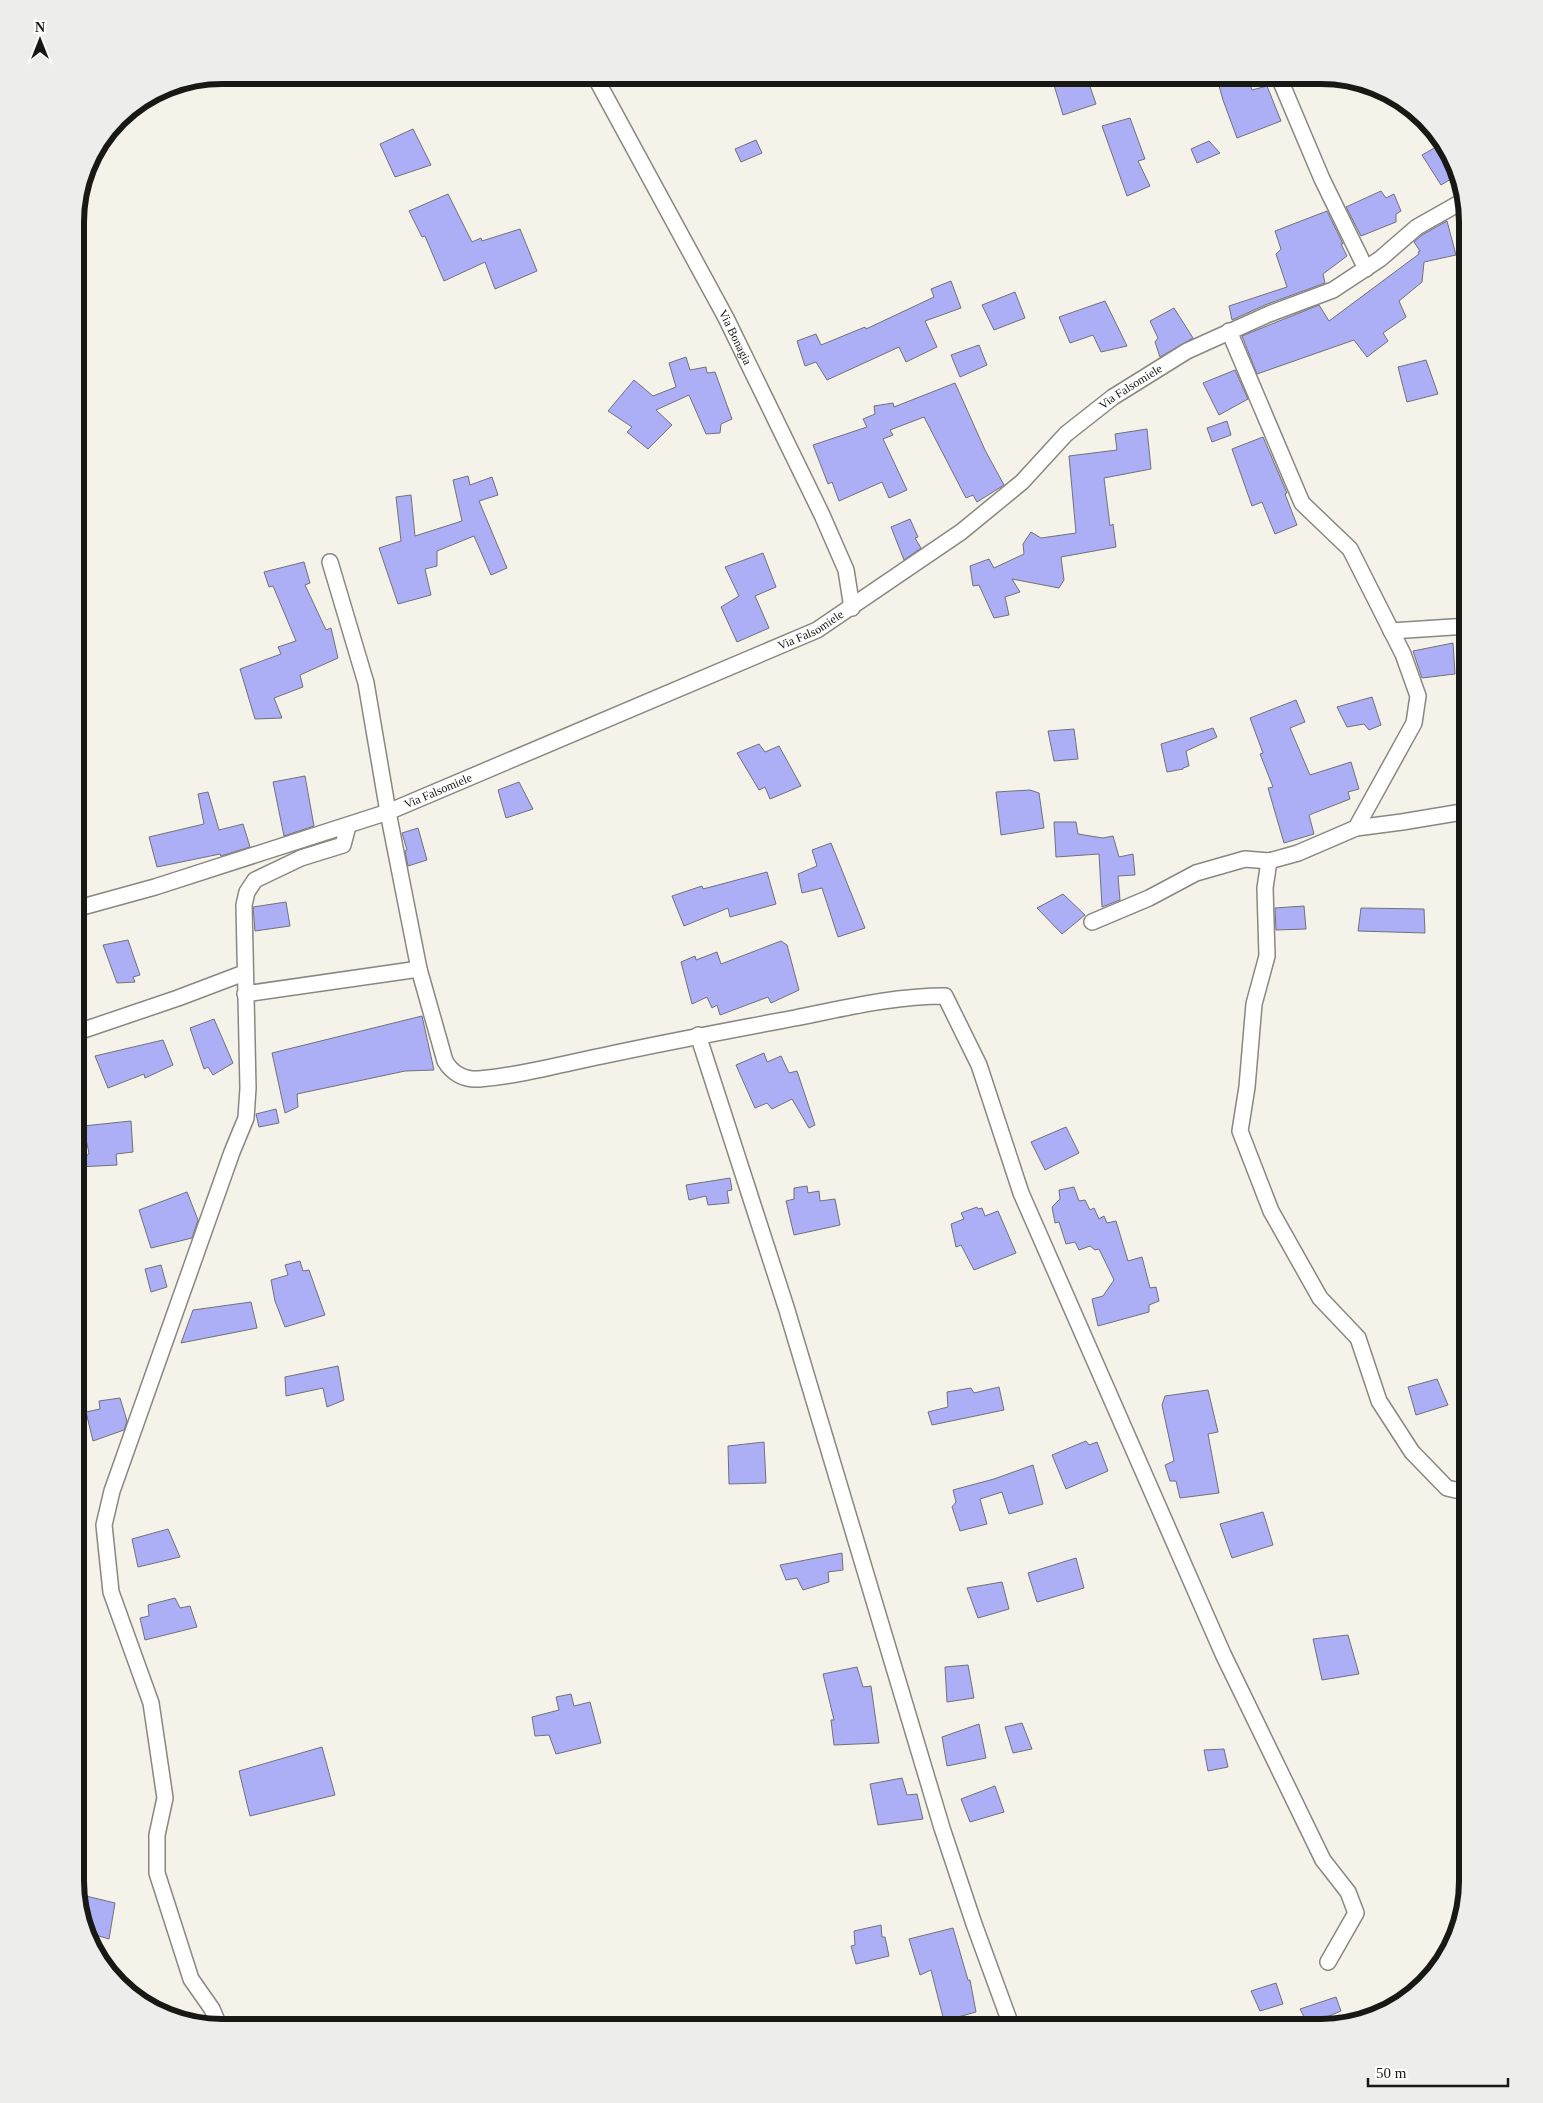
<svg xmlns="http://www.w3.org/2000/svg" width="1543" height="2103" font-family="Georgia,serif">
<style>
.building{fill:#acaff6;stroke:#717178}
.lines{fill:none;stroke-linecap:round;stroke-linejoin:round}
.minor-casing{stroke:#898780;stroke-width:18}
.minor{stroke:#fff;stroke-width:15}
.labels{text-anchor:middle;stroke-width:4;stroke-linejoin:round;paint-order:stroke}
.street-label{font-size:12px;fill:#181815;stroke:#fff}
.rim{fill:none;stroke:#181815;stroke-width:6}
</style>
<rect width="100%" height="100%" fill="#f5f2ea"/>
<g class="building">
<path d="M1051,75H1086L1096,104L1063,115Z"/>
<path d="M1216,75H1247L1252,90L1267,86L1281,121L1237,138L1223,100Z"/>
<path d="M1130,118L1145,159L1138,161L1150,186L1127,196L1102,126Z"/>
<path d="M413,129L431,165L395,177L380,144Z"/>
<path d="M756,140L762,153L741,162L735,149Z"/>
<path d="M1209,141L1220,153L1197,163L1191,149Z"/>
<path d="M1443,143L1448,148L1456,176L1441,185L1422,155Z"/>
<path d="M1381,191L1386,198L1394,194L1401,211L1396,214V222L1361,236L1346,207Z"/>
<path d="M448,194L472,242L481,238L482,241L520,229L537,271L495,289L485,262L444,281L425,236L422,237L409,211Z"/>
<path d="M1327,211L1343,244H1341L1347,256L1323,274L1325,283L1265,305L1232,320L1229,306L1287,287L1276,254L1281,249L1275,231Z"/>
<path d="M1447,221L1456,255L1424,262L1422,282L1399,301L1406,317L1383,333L1388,341L1367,357L1354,340L1257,374L1242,336L1319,305L1329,321L1419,254L1418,252L1420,251L1414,242L1422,235Z"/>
<path d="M951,281L961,308L925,321L937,347L906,362L899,347L827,380L816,362L805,366L797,341L816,334L821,345L865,327L866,329L934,297L931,289Z"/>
<path d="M1015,292L1025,318L994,330L982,305Z"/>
<path d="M1105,301L1127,346L1101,352L1093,335L1070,343L1059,317Z"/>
<path d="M1174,308L1193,338L1160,357L1155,342L1158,338L1150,321Z"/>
<path d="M979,345L987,365L960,377L951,355Z"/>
<path d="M686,357L690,370L706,367L707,373L715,372L732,419L721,424L720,433L706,434L689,395L656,410L672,425L648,449L627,432L632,427L608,411L634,380L653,396L676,387L669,363Z"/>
<path d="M1426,360L1438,394L1407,402L1398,367Z"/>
<path d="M1235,370L1248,399L1219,415L1203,383Z"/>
<path d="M955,383L985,450L1004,485L977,502L973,495L966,498L924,417L890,430L893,435L883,439L907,490L889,498L882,482L839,501L832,482L828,484L813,445L867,427L863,419L875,414L874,406L893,403L894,407Z"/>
<path d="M1227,421L1231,435L1212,442L1207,428Z"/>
<path d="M1147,429L1151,469L1104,478L1110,526L1113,524L1116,547L1061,557L1064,580L1059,588L1012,579L1020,592L1005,597L1009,615L994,618L979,585L973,586L970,566L989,559L994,568L1024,554L1023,544L1031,532L1041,538L1076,533L1069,456L1117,450L1115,434Z"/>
<path d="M1263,437L1287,493L1285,494L1297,525L1275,534L1262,502L1252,506L1232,449Z"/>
<path d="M468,476L470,485L492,477L498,495L479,501L507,568L491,575L474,536L437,551V566L425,569L431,595L398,604L379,548L401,541L396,497L411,495L415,536L462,521L453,480Z"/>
<path d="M910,519L918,537L915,538L921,548L904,560L891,527Z"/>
<path d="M763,553L776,587L755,596L769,628L737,642L721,607L739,596L725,567Z"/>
<path d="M304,562L310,583L305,585L326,630L331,628L338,658L300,675L303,687L274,698L282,718L255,719L240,669L281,654L278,647L296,641L273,586L269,587L264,572Z"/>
<path d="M1453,643L1455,674L1422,678L1413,651Z"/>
<path d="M1372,697L1381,725L1369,730L1364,724L1347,727L1337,707Z"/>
<path d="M1296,700L1305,722L1290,728L1310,775L1351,762L1359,789L1348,792L1350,799L1309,815L1314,834L1284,843L1268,788L1273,787L1260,754L1263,753L1250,718Z"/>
<path d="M1213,728L1217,737L1186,751L1189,766L1183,768V769L1167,772L1161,744Z"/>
<path d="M1074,729L1078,759L1054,761L1048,731Z"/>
<path d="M759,744L765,752L779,746L801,786L770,799L765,787L759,790L737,753Z"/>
<path d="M305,776L314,826L284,836L273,782Z"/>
<path d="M519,782L533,809L506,818L498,790Z"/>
<path d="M1030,790L1039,793L1044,828L1001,835L996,792Z"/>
<path d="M208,792L219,830L243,824L250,847L221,856L220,854L157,867L149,837L204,824L198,794Z"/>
<path d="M1054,822H1076L1078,834L1103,838L1113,836L1119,857L1133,854L1135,875L1118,876L1120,900L1102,907L1099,854L1056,857Z"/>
<path d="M418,828L427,860L408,866L405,851L407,850L402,833Z"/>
<path d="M831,843L865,928L838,937L822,888L802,893L798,874L817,866L812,850Z"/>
<path d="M767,872L776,904L730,917L728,908L684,926L672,896L702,886L703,889Z"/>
<path d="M1063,894L1085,915L1062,934L1037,908Z"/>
<path d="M286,902L290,926L255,931L253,907Z"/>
<path d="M1304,906L1306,929L1276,930L1275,908Z"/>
<path d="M1361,908L1424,909L1425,933L1358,931Z"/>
<path d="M128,940L140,975L133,977L135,982L117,983L103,945Z"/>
<path d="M781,941L787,945L799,990L771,1003L768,997L720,1015L717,1005L712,1008L707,997L692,1004L681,962L695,956L696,960L717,952L721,964Z"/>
<path d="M422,1016L434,1070L405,1071L297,1094L298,1107L285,1113L272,1053Z"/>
<path d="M214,1019L233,1063L213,1075L208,1067L204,1069L190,1028Z"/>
<path d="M163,1040L173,1065L145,1078L144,1074L108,1088L95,1056Z"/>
<path d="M764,1053L767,1062L781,1056L789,1073L797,1071L815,1125L809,1128L792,1099L772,1109L767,1103L755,1108L736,1065Z"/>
<path d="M276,1109L279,1123L259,1127L256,1114Z"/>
<path d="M131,1121L133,1152L116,1154L117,1165L78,1167L89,1153L83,1126Z"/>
<path d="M1066,1127L1079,1153L1045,1170L1031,1142Z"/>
<path d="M730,1178L732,1190L727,1191L729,1203L708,1205L706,1196L689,1200L686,1185Z"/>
<path d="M807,1186L808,1193L819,1191L820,1201L835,1199L840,1225L794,1235L786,1201L794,1199V1188Z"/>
<path d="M1074,1187L1079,1201L1085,1200L1090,1210L1094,1208L1099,1219L1104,1216L1107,1223L1116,1221L1128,1261L1142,1257L1150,1288L1156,1287L1159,1301L1149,1305V1312L1098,1326L1092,1299L1103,1296L1114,1280L1099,1249L1095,1250L1090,1246L1079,1250L1075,1242L1066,1244L1059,1222L1055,1223L1052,1207L1060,1199L1059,1190Z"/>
<path d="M187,1192L198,1220L192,1238L151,1248L139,1210Z"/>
<path d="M977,1207L978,1209L982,1208L985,1216L998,1211L1016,1253L974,1270L961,1245L956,1247L951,1224L964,1219L961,1213Z"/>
<path d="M300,1261L303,1271L309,1270L325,1315L285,1327L275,1301L271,1280L288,1275L285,1265Z"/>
<path d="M161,1265L167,1287L151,1292L145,1269Z"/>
<path d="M251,1302L257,1328L181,1343L193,1310Z"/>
<path d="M338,1366L344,1400L327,1407L323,1388L286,1396L285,1377Z"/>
<path d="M1437,1379L1448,1405L1416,1415L1408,1387Z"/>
<path d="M999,1387L1004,1410L932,1425L928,1412L948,1407L947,1392L971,1388L974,1393Z"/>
<path d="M1208,1390L1218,1432L1208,1434L1219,1493L1180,1498L1176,1481H1170L1165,1465L1174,1461L1162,1405L1165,1396Z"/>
<path d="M120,1398L127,1421L124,1430L93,1441L86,1412L100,1409L99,1401Z"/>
<path d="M1086,1441L1089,1445L1097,1442L1108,1471L1066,1489L1052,1455Z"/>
<path d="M764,1442L766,1483L729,1484L728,1446Z"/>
<path d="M1033,1465L1043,1504L1009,1514L1002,1492L980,1499L987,1524L960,1531L952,1507L956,1502L953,1490L994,1479Z"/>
<path d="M1263,1512L1273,1545L1232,1558L1220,1524Z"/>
<path d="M168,1529L180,1557L138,1567L132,1539Z"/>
<path d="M842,1553L843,1570L828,1572L829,1582L803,1590L797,1578L786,1580L780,1565Z"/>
<path d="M1076,1558L1084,1588L1037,1602L1028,1573Z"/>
<path d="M1002,1582L1009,1609L978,1618L967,1588Z"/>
<path d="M175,1598L180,1608L190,1606L197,1627L145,1640L140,1618L149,1616L148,1605Z"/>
<path d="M1348,1635L1359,1674L1322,1680L1313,1639Z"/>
<path d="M968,1665L974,1698L947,1702L945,1667Z"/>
<path d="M857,1667L863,1687L871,1686L879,1743L834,1745L831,1720H834L823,1674Z"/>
<path d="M571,1694L574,1706L590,1702L601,1743L556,1754L549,1735L535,1736L532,1717L559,1710L556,1697Z"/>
<path d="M1022,1723L1032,1749L1013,1753L1005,1727Z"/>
<path d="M979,1724L986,1758L947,1766L942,1737Z"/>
<path d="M322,1747L335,1795L250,1816L239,1771Z"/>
<path d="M1224,1749L1228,1767L1208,1771L1204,1750Z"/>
<path d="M902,1778L907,1795L917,1794L923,1819L878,1825L870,1784Z"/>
<path d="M995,1786L1004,1812L970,1822L961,1799Z"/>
<path d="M86,1896L115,1903L109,1939L89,1933L82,1909Z"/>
<path d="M881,1925L882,1937H885L889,1956L856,1964L851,1946L855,1945L854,1931Z"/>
<path d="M953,1928L968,1980H970L976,2012L944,2021L931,1970L920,1975L909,1939Z"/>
<path d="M1276,1983L1283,2004L1260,2011L1251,1991Z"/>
<path d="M1336,1997L1341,2011L1308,2025L1300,2009Z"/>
</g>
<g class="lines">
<g class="minor-casing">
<g id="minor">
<path id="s1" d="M594,75L726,318L822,515L846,570L852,608"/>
<path d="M1278,75L1322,179L1366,269"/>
<path d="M1229,331L1302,503L1350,549L1403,654L1418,696L1414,723L1356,828L1298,853L1269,861L1265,888L1267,956L1254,1004L1247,1087L1240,1131L1271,1211L1320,1298L1358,1338L1379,1401L1412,1452L1447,1488L1460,1491L1468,1489"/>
<path d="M330,562L366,683L388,812L419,969L445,1061C452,1073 464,1080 479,1079C519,1076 562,1064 602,1056C666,1042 731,1030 795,1018C845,1008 894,996 945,996L979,1065L1021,1193L1223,1654L1323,1860L1348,1892L1356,1913L1328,1962"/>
<path d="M1391,631L1468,626"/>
<path d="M1356,828L1402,822L1468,811"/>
<path id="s2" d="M75,909L155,887L388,812L817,630L961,532L1022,482L1066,434L1113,397L1187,351L1269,314L1333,290L1380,259L1417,227L1463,201"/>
<path d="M1092,922L1149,898L1196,873L1245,859L1269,861"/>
<path d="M245,994L419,969"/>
<path d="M75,1033L178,998L244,973"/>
<path d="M698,1035L786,1307L942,1828L974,1924L1012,2028"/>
<path d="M220,2028L212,2009L191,1979L157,1873V1835L165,1798L151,1703L111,1592L104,1525L112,1491L232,1152L246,1118L248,1088L244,905L247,892L255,880L301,858L343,845L348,826"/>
</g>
</g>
<use href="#minor" class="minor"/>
</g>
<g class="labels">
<g class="street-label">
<text dy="4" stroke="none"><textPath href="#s1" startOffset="298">Via Bonagia</textPath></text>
<text dy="4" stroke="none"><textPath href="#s2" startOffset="1192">Via Falsomiele</textPath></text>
<text dy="4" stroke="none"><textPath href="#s2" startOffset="788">Via Falsomiele</textPath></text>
<text dy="4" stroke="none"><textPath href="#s2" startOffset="382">Via Falsomiele</textPath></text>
</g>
</g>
<path d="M0 0H1543V2103H0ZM222 84H1321A138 138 0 0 1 1459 222V1881A138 138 0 0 1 1321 2019H222A138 138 0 0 1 84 1881V222A138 138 0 0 1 222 84Z" fill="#ededec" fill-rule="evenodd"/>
<path class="rim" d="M222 84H1321A138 138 0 0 1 1459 222V1881A138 138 0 0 1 1321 2019H222A138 138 0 0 1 84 1881V222A138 138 0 0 1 222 84Z"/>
<g transform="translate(40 40)" stroke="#ffffff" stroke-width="4" paint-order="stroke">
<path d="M0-4L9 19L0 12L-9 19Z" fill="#181815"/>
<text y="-8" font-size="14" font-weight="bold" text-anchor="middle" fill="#181815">N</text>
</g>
<path d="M1368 2078v8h140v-8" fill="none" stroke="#181815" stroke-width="2.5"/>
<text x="1376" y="2078" font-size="15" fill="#181815" stroke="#ffffff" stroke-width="4" paint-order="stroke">50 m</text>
</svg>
